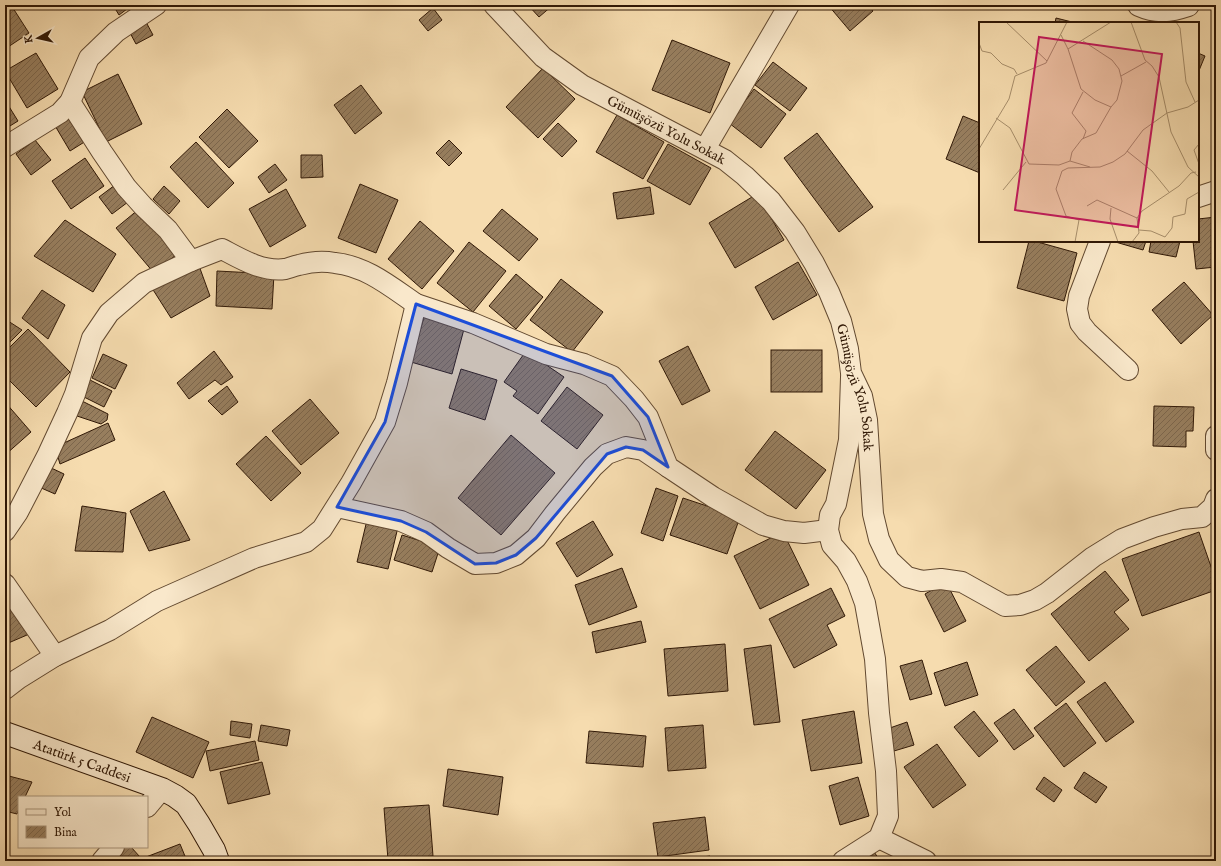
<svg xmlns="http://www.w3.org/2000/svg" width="1221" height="866" font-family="'IM FELL English',serif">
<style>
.building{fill:url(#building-hatch);stroke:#301806}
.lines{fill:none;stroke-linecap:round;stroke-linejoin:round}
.minor-casing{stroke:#624930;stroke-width:22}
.tertiary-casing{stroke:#624930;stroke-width:24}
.secondary-casing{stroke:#301806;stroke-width:24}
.minor{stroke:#f9e8cb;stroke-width:20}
.tertiary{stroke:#f9e8cb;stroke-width:22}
.secondary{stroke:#f9e8cb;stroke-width:22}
.marked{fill:#1d4ed8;fill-opacity:0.2;stroke:#1d4ed8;stroke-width:3;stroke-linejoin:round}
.labels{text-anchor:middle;stroke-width:3;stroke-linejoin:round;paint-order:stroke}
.street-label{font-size:14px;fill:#301806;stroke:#f9e8cb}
.inset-road{fill:none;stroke:#a78e6b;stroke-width:1}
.view{fill:#c2185b;fill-opacity:0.15;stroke:#c2185b;stroke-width:2}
.inset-edge{fill:none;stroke:#301806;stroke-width:2}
</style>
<defs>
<pattern id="building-hatch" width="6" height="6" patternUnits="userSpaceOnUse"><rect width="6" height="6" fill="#977e5e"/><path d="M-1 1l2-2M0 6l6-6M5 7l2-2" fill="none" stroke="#7c664c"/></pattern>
</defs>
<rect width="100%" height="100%" fill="#f6dcaf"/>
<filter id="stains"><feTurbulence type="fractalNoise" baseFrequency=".005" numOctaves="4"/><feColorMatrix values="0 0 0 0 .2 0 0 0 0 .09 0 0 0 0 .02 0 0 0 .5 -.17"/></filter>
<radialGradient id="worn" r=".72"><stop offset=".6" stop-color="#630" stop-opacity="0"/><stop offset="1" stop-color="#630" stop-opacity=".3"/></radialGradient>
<g class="building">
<path d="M5,5H11L29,33L5,49Z"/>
<path d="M113,5H130L131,6L119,15Z"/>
<path d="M528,5H553L539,17Z"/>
<path d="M828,5H868L873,11L850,31Z"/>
<path d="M433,8L442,20L428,31L419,20Z"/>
<path d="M1056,18L1076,23H1055Z"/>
<path d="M146,22L153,35L136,44L129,31Z"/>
<path d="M672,40L730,63L710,113L652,90Z"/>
<path d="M36,53L58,89L27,108L5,71Z"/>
<path d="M1198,53L1205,56L1198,73Z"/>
<path d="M773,62L807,88L790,111L755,85Z"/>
<path d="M543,68L575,99L538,138L506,107Z"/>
<path d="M118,74L142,124L106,142L82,92Z"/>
<path d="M361,85L382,113L355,134L334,105Z"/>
<path d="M754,89L786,114L761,148L729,123Z"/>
<path d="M5,100L18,121L5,129Z"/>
<path d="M227,109L258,141L229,168L199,137Z"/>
<path d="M70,115L86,141L70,151L54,124Z"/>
<path d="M617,115L664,142L643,179L596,152Z"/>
<path d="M963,116L980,123V173L946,159Z"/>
<path d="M558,123L577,141L562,157L543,139Z"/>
<path d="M817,133L873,207L839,232L784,158Z"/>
<path d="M35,140L51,160L31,175L16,154Z"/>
<path d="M449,140L462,153L449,166L436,153Z"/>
<path d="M196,142L234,183L208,208L170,167Z"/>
<path d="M668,144L711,168L690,205L647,181Z"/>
<path d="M301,155H322L323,177L301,178Z"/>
<path d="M85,158L104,186L71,209L52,181Z"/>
<path d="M275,164L287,180L269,193L258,177Z"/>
<path d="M360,184L398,200L376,253L338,238Z"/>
<path d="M115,185L128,202L112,214L99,197Z"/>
<path d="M164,186L180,201L169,214L153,199Z"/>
<path d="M650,187L654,214L617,219L613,193Z"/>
<path d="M286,189L306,226L270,247L249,209Z"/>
<path d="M757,194L784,240L735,268L709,223Z"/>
<path d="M139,209L177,254L154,273L116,228Z"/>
<path d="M502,209L538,239L519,261L483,231Z"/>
<path d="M1216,217V267L1196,269L1193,241H1198V219Z"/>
<path d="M65,220L116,254L93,292L34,256Z"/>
<path d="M420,221L454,251L422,289L388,259Z"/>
<path d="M1029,241H1034L1077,253L1064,301L1017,288Z"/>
<path d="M1112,241H1146L1143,250Z"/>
<path d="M1151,241H1180L1176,257L1149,252Z"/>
<path d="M469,242L506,271L473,312L437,283Z"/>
<path d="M798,262L817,295L773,320L755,287Z"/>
<path d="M198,263L210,296L171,318L150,285Z"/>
<path d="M217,271L274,274L272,309L216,306Z"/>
<path d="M516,274L543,297L516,329L489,306Z"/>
<path d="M1213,278H1216V298H1215Z"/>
<path d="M561,279L603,312L572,352L530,320Z"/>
<path d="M1184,282L1213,315L1181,344L1152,310Z"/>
<path d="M42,290L65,305L48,339L22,318Z"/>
<path d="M424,317L464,329L452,374L411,362Z"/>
<path d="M5,319L22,330L5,347Z"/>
<path d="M28,329L70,372L36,407L5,376V352Z"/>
<path d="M688,346L710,391L682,405L659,361Z"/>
<rect x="771" y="350" width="51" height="42"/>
<path d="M214,351L233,377L221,385L215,380L189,399L177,383Z"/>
<path d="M526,351L564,377L538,414L513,396L517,391L504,382Z"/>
<path d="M103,354L127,365L115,389L92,378Z"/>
<path d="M461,369L497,380L485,420L449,408Z"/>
<path d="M88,379L112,391L104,407L80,395Z"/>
<path d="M227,386L238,402L222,415L208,401Z"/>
<path d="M567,387L603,415L577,449L541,421Z"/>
<path d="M310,399L339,433L301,465L272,431Z"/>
<path d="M80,400L108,414L107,420L101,424L71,414Z"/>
<path d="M5,402L31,432L5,455Z"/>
<path d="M1154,406L1194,407L1193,431H1186V447L1153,446Z"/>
<path d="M108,423L115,440L60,464L55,447Z"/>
<path d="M775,431L826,470L796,509L745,470Z"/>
<path d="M511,435L555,473L501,535L458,498Z"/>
<path d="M266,436L301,473L271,501L236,464Z"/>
<path d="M47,466L64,474L55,494L39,487Z"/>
<path d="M656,488L678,496L663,541L641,533Z"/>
<path d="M164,491L190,540L149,551L130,511Z"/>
<path d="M683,498L740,517L727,554L670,535Z"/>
<path d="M82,506L126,513L123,552L75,551Z"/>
<path d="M367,520L398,527L388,569L357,562Z"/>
<path d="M593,521L613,555L577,577L556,543Z"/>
<path d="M783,532L809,585L760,609L734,556Z"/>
<path d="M1199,532L1216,581V590L1142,616L1122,559Z"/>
<path d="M402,535L440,547L432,572L394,560Z"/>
<path d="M622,568L637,607L589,625L575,585Z"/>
<path d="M1105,571L1129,600L1114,612L1129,629L1089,661L1051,614Z"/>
<path d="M946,582L966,621L944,632L925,594Z"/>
<path d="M831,588L845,616L827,625L837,645L794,668L769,619Z"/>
<path d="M5,590L34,632L6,644L5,643Z"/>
<path d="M641,621L646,642L596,653L592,632Z"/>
<path d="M725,644L728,691L668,696L664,649Z"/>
<path d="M771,645L780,722L754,725L744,649Z"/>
<path d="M1056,646L1085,682L1056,706L1026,670Z"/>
<path d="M922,660L932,694L910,700L900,666Z"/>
<path d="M967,662L978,695L945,706L934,673Z"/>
<path d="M1105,682L1134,722L1106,742L1077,702Z"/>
<path d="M1066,703L1096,743L1064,767L1034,728Z"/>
<path d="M1014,709L1034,736L1014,750L994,723Z"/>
<path d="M854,711L862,763L811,771L802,720Z"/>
<path d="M974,711L998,741L979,757L954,727Z"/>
<path d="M152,717L209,742L193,778L136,752Z"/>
<path d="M231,721L252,724L250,738L230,735Z"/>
<path d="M907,722L914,745L894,751L887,729Z"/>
<path d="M261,725L290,730L287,746L258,741Z"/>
<path d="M703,725L706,768L668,771L665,728Z"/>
<path d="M589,731L646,736L643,767L586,763Z"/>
<path d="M255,741L259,760L210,771L206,751Z"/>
<path d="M937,744L966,785L933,808L904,767Z"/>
<path d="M262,762L270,794L228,804L220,772Z"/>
<path d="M448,769L503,777L498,815L443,806Z"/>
<path d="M1084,772L1107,787L1096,803L1074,788Z"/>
<path d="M5,775L32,782L25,797H19V809L17,814L5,811Z"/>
<path d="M858,777L869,816L840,825L829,786Z"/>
<path d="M1044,777L1062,790L1054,802L1036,789Z"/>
<path d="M429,805L433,856L388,860L384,808Z"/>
<path d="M705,817L709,850L658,857L653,823Z"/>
<path d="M180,844L187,861H148L146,857Z"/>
<path d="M122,847H131L140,857L136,861H111Z"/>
<path d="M871,847L880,861H850Z"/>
<path d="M710,856V861H670Z"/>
</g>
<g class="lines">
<g class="minor-casing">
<g id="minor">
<path id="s1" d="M494,5L543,57L582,85L725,160L745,176L771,201L795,232L814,263L829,292L841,321L848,349L851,373L862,396L867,420L873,514L879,539L889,560L907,577L922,581L941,579L962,582L1005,606L1020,605L1035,600L1047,593L1093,557L1122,539L1154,527L1182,519L1202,517L1213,507L1216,499"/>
<path d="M70,102L102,152L126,187L143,206L168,230L191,261"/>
<path d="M5,147L60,113L70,102L89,58L116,32L156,5"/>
<path d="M705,149L789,5"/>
<path d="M1198,197L1216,191"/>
<path d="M1100,241L1079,296L1077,309L1080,323L1087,332L1128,370"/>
<path d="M1216,436V450"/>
<path d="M337,507L401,521L426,532L448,548L475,564L496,563L516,555L536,538L555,513L593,467L607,454L626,447L643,450L668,467"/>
<path d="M5,531L18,512L48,454L67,413L75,394L92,338L109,313L144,283L191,261L222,249C241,259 262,272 285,269C289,268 294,266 299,265C310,262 324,261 335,263C366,266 391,287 416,304"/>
<path d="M5,584L55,656"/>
<path d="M5,689L18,679L55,656L110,630L157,601L254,558L306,542L322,529L351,483L385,422L397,383L416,304L473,323L546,354L584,364L612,376L634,399L648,417L668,467L713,497L763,525L784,531L804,533L828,530"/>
<path d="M147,807L162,789"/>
<path d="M879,838L926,861"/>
<path d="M102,861L114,847"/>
<path d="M843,861L879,838L888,816L886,771L879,713L875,659L865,603L857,581L846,561L832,545L828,530L830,515L836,504L849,440L851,377"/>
</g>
</g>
<g class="tertiary-casing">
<path id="tertiary" d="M1139,5C1157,13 1170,11 1188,5"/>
</g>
<g class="secondary-casing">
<g id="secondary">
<path id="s2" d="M5,733L162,789L175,796L186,804L199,824L214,850L218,861"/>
</g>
</g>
<use href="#minor" class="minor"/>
<use href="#tertiary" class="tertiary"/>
<use href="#secondary" class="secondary"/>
</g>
<path class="marked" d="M416,304L612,376L648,417L668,467L643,450L626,447L607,454L536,538L516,555L496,563L475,564L426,532L401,521L337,507L385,422Z"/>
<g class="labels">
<g class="street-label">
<text dy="5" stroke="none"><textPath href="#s1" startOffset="215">Gümüşözü Yolu Sokak</textPath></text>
<text dy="5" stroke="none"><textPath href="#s1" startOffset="551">Gümüşözü Yolu Sokak</textPath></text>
<text dy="5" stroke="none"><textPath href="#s2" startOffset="82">Atatürk 5 Caddesi</textPath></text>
</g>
</g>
<g transform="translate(979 22)">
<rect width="220" height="220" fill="#f6dcaf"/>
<path class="inset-road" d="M27,0L68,39M152,0L166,38L173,44L180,55L192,110L209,145L220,155M197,0L201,6L207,60L216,80M82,13L89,27L102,67L116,78L132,85L117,111L103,117L93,130L91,139M104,19L133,38L140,47L143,59L138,78L132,85M0,21L3,29L12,31L23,42L35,47L38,52M89,27L132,0M142,54L167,40M17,96L31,106L50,142L80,143L91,139L111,145M104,117L107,109L93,91L104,70M220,122L215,128L220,142M0,127L30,77L36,54L67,41L88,0M148,129L173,149L190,170M24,168L47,140M108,184L118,178L158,196M132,186L131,197L139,220M160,208L172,209L186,215L193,206L194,195L206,192L208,177L220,170M96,220L100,198L87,194L77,167L83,149L89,146L121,145L134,140L146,132L164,108L188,91L209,85L220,78M153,220L160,211L158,196L163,189L200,164L212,151L217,150"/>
<path class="view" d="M60,15L183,32L159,205L36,188Z"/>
<rect width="220" height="220" class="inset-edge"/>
</g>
<rect width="1221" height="866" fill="none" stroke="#f6dcaf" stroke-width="20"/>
<rect x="6" y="6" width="1209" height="854" fill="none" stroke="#301806" stroke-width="2"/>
<rect x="10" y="10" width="1201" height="846" fill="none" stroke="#301806"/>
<rect x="18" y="796" width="130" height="52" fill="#f9e8cb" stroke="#a9957c"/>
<rect x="26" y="809" width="20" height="6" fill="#f9e8cb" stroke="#a9957c"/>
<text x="54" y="816" font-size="12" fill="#301806">Yol</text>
<rect x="26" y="826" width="20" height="12" fill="url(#building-hatch)" stroke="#a9957c"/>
<text x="54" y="836" font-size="12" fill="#301806">Bina</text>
<g transform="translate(38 38) rotate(262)" stroke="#f9e8cb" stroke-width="3" paint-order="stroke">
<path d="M0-3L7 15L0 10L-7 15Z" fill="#301806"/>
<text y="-6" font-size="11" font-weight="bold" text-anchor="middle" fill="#301806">K</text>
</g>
<rect width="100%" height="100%" filter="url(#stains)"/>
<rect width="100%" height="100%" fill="url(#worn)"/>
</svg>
